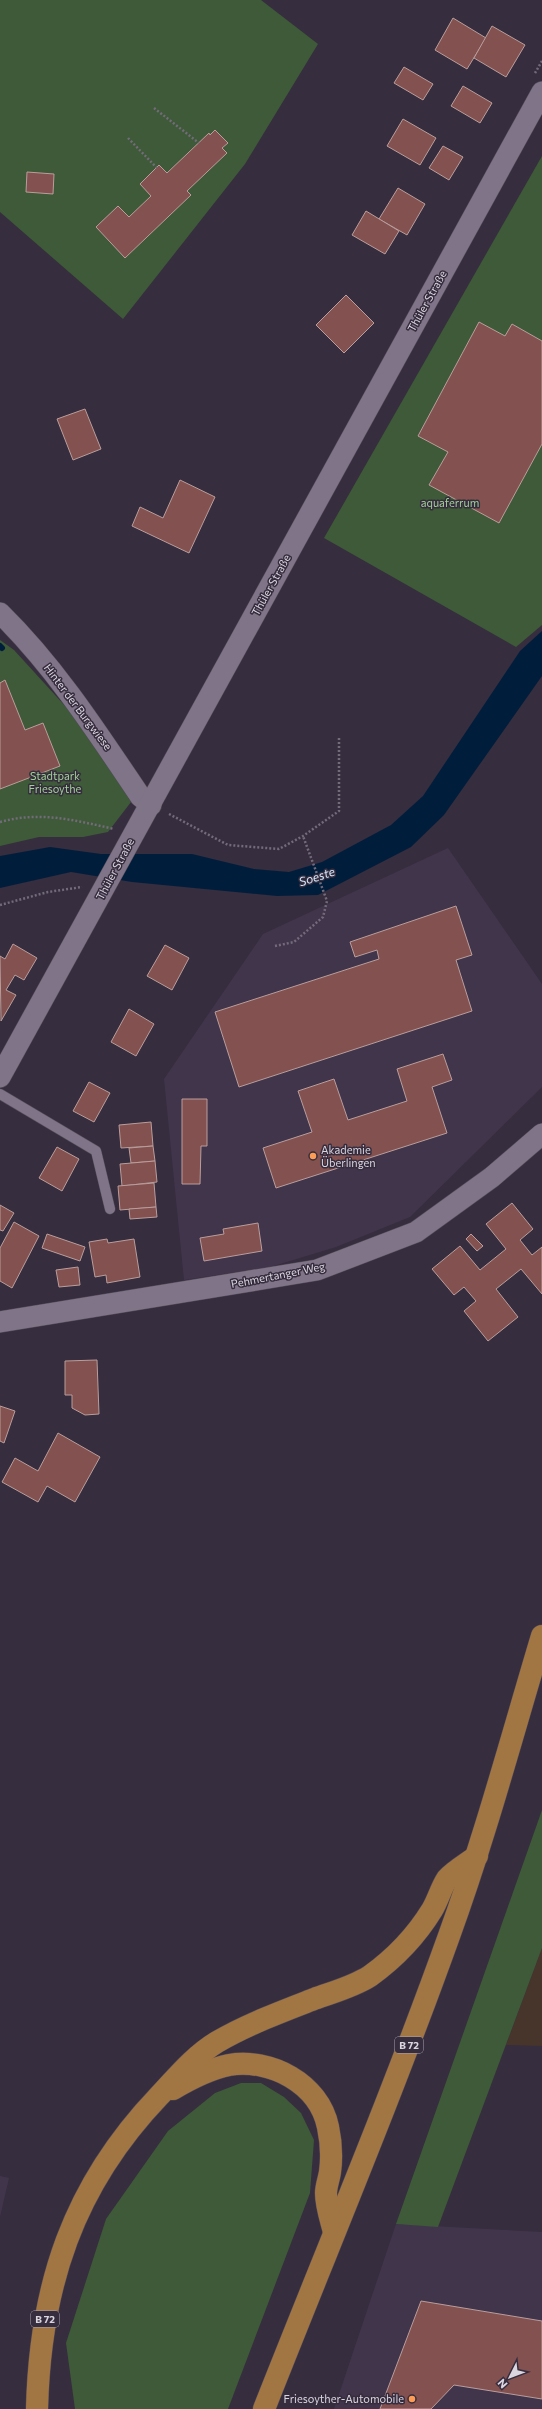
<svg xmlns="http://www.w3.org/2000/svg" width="542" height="2409" font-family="Commissioner,sans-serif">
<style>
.built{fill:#41354c}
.industrial{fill:#47352c}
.green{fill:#3e5a38}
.water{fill:#001e3c}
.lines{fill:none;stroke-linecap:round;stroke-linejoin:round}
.stream{stroke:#001e3c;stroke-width:6}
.building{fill:#83514f;stroke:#b99e9c}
.service-casing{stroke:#534b59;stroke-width:11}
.minor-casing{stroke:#534b59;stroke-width:22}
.trunk-casing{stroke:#534b59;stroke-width:23}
.path{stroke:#736b7a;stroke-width:2.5;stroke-dasharray:2 2;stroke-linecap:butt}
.service{stroke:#7f7488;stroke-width:10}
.minor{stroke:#7f7488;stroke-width:21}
.trunk{stroke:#a27642;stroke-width:22}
.poi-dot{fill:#fd9d55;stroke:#362d3e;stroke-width:1.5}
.labels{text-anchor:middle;stroke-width:3;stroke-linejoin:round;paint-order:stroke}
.shield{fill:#362d3e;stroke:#aaa3af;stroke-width:1}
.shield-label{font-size:10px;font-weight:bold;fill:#dbd5e0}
.street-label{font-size:11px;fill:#dbd5e0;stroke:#362d3e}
.park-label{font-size:11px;fill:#a0d295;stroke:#362d3e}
.poi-label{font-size:11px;fill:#dbd5e0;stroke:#362d3e;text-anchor:start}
.water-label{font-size:12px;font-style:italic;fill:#d1e6fd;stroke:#362d3e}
</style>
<rect width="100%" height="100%" fill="#362d3e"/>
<g class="built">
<path d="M448,848L542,984V1087L410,1217L336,1247L270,1267L184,1280L164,1079L263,934Z"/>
<path d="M0,2176L9,2178L0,2217Z"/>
<path d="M396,2224L542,2232V2409H334Z"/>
</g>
<path class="industrial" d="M542,1948V2046L506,2045Z"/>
<g class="green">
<path d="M0,0H261L318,44L245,164L123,319L0,212Z"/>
<path d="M542,156V625L516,647L324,538Z"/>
<path d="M0,640L14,650L87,730L131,802L108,832L83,837H39L0,846Z"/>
<path d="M542,1810V1948L438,2227L396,2224Z"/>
<path d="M241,2083H261L284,2097L301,2113L314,2140L310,2193L228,2409H75L66,2343L106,2219L168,2131L215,2093Z"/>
</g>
<path class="water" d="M542,631V676L444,815L411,847L318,895L277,896L132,882L71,872L0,888V856L50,847L101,854H192L254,869L289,872L322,862L391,825L423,796L520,651Z"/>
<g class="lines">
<path class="stream" d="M0,646L2,648"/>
</g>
<g class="building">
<path d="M453,18L486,38L467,69L435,50Z"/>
<path d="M492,26L525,45L506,77L474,58Z"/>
<path d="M404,67L433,84L423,100L394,83Z"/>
<path d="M463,86L492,103L480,123L451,106Z"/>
<path d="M403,119L436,138L420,165L387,146Z"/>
<path d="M215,130L228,143L222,148L227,153L187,191L191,195L125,258L96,227L118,206L129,217L151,196L140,184L159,165L167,173L209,133L210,135Z"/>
<path d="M443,146L463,157L449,180L429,168Z"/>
<path d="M27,172L54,174L53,194L26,192Z"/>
<path d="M398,188L425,204L407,235L379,219Z"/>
<path d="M366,211L399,231L385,254L352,235Z"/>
<path d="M346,295L374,323L344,353L316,325Z"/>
<path d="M479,322L505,336L512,324L542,341V444L499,523L429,485L448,452L418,436Z"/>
<path d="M85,409L101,449L73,460L57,419Z"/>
<path d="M180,480L215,497L189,553L132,526L140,507L163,518Z"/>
<path d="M5,680L25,730L43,723L60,766L0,789V683Z"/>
<path d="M456,906L472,955L456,960L472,1011L239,1087L215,1012L379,959L377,950L355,957L350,942Z"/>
<path d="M13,944L37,958L24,980L15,975L6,990L16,995L1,1021L0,956L5,959Z"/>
<path d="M165,945L189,958L172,990L147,976Z"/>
<path d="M129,1009L154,1024L136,1056L111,1042Z"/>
<path d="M443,1054L452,1080L432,1087L447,1133L276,1188L263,1148L312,1132L298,1091L334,1079L348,1120L407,1101L397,1069Z"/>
<path d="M89,1082L110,1093L94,1122L73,1111Z"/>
<path d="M182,1099H207V1146H201L200,1184H182Z"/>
<path d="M151,1122L153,1146L121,1148L119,1125Z"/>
<path d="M153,1146L155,1161L131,1163L129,1148Z"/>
<path d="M57,1147L79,1159L62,1191L39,1178Z"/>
<path d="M155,1161L157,1182L122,1186L120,1164Z"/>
<path d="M154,1183L156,1207L120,1210L118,1186Z"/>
<path d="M512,1203L533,1229L520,1240L532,1255L542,1247V1294L521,1269L496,1289L518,1317L488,1341L464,1311L476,1301L464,1287L454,1295L432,1269L460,1246L480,1270L506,1249L486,1224Z"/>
<path d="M0,1205L14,1213L3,1231L0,1230Z"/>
<path d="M156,1207L157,1217L130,1219L129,1209Z"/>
<path d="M14,1222L39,1236L12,1288L0,1281V1248Z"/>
<path d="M258,1223L262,1251L204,1261L200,1238L224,1234L223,1229Z"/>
<path d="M47,1234L85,1247L80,1261L42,1248Z"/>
<path d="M471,1234L483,1246L477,1251L466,1239Z"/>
<path d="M107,1239L108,1243L134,1239L140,1277L107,1283L106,1275L95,1277L89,1242Z"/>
<path d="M78,1267L80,1285L59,1287L56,1270Z"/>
<path d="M97,1360L99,1414L85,1415L72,1408V1395H65V1361Z"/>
<path d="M0,1406L15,1411L4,1443L0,1441Z"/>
<path d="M58,1433L100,1457L75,1502L47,1486L38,1502L2,1482L15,1458L38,1471Z"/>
<path d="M421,2301L542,2321V2399L454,2385L431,2409H380Z"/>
</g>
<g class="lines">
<g class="service-casing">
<path id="service" d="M0,1094L96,1151L110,1209"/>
</g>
<g class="minor-casing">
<g id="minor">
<path d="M0,613C55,667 97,732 140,796L151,805"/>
<path d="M0,1077L542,92"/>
<path d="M0,1322L317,1270L416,1232L492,1177L542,1134"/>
</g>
</g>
<g class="trunk-casing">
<g id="trunk">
<path d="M173,2089C190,2079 209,2069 229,2065C270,2058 319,2083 328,2127C331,2141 332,2157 330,2172C329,2179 326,2186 326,2193C326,2206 331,2220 334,2232"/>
<path d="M37,2409C40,2286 73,2186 159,2096C177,2077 194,2056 217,2042C248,2024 281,2012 314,1999C333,1992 353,1987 370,1976C395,1958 416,1936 432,1910C438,1900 441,1888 447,1879C455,1870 468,1863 477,1856"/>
<path d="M264,2409C326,2252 392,2095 449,1936C485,1837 512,1736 542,1636"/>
</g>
</g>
<g class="path">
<path d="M535,73L542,61"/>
<path d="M154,108L199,143"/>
<path d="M128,138L157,168"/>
<path d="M169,814L228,845L279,849L303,836L339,811V737"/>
<path d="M0,822C40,811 74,820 114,829"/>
<path d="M0,905L48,892L82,887"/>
<path d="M275,946L294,942L323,917L327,901L303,836"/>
</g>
<use href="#service" class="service"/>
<use href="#minor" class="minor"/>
<use href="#trunk" class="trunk"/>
</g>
<g class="poi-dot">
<circle cx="313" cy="1156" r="4"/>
<circle cx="412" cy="2399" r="4"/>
</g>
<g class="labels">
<g class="shield">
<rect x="395" y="2037" width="28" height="16" rx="3"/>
<rect x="31" y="2311" width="28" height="16" rx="3"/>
</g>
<g class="shield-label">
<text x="409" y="2049">B 72</text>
<text x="45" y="2323">B 72</text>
</g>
<g class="street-label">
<text transform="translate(427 301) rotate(-61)" y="4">Thüler Straße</text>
<text transform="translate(271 585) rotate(-61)" y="4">Thüler Straße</text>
<text transform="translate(78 707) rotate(53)" y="4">Hinter der Burgwiese</text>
<text transform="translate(115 869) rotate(-62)" y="4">Thüler Straße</text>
<text transform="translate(278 1275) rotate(-11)" y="4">Pehmertanger Weg</text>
</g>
<g class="park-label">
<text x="450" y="507">aquaferrum</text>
<text x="55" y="780">Stadtpark<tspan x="55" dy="13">Friesoythe</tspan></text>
</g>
<g class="poi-label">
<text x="321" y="1154">Akademie<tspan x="321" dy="13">Überlingen</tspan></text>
<text x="404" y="2403" text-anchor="end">Friesoyther-Automobile</text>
</g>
<g class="water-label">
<text transform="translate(317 877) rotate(-18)" y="4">Soeste</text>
</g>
</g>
<g transform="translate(510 2377) rotate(228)" stroke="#362d3e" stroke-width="3" paint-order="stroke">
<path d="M0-3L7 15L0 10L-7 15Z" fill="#dbd5e0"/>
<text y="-6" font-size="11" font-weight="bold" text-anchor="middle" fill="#dbd5e0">N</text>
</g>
</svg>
